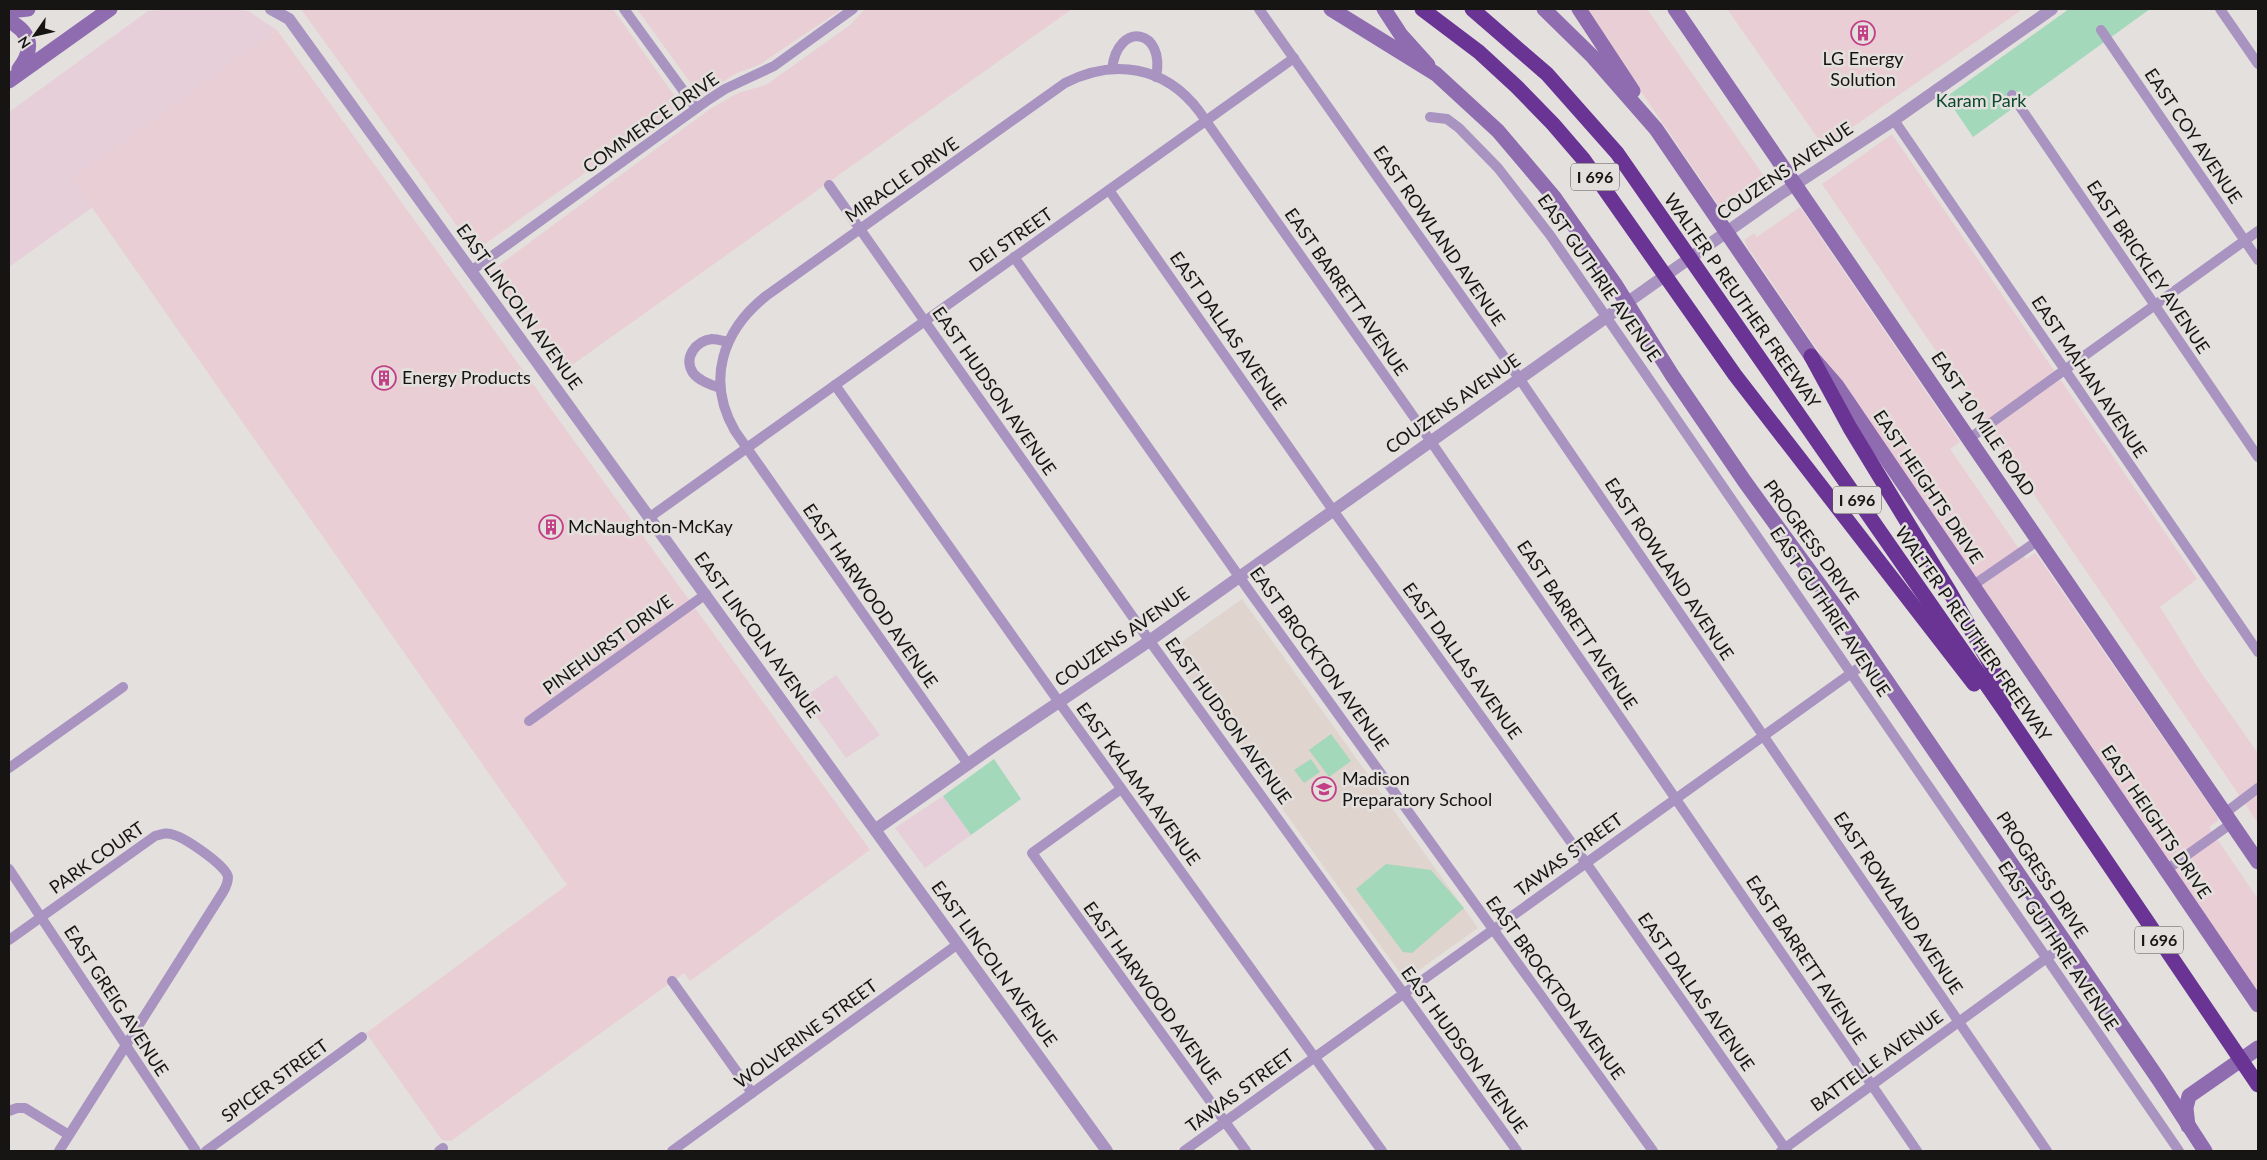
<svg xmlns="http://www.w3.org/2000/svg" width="2267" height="1160" font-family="Lato,sans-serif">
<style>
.commercial{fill:#e7cfda}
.industrial{fill:#e9cfd5}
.built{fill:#dfd4ce}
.green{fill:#a3d8ba}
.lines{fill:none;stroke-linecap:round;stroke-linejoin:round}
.minor{stroke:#a993c0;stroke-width:10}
.tertiary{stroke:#a993c0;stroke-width:12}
.secondary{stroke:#8e6caf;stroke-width:15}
.motorway{stroke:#693494;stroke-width:15}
.labels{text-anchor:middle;stroke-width:5;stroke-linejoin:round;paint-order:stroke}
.shield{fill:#e3e0de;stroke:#545251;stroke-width:1}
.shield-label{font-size:16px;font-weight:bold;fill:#161514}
.poi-label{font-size:18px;fill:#161514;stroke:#e3e0de;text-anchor:start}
.park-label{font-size:18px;fill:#0c492f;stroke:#e3e0de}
.street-label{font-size:18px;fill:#161514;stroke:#e3e0de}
</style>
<rect width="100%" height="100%" fill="#e3e0de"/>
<g class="commercial">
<path d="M179,9H233L248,11L277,30L73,179L93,207L9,267V112L148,11Z"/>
<path d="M836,675L880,735L846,758L803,698Z"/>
<path d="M943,796L971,835L925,868L895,828Z"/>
</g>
<g class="industrial">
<path d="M301,9H613L681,105L475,251Z"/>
<path d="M637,9H842L759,65L737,73L700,96Z"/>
<path d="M865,9H1072L565,370L491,271L710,109L738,93L766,85L850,25Z"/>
<path d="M1585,9H1647L1764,176L1733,198L1735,204L1727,210L1719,206Z"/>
<path d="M1727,9H2023L1824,147Z"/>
<path d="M277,30L870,850L690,981L684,973L451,1141L442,1140L366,1033L567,885L72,179Z"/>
<path d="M1892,134L2197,579L2160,607L2200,671L2258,753V823L1822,184Z"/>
<path d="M1800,207L1960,442L1950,449L2015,543L2026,559L2035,553L2037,555L2218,818V821L2209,827L2258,899V996L1746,245L1745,239L1754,233L1757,237Z"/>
</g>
<path class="built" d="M1242,599L1478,928L1405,980L1169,651Z"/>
<g class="green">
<path d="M2069,9H2150L1973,137L1946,97Z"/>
<path d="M1331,734L1351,761L1329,777L1309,750Z"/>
<path d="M994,759L1021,799L971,835L943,796Z"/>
<path d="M1311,759L1320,772L1304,783L1294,770Z"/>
<path d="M1386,864L1431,870L1464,908L1412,953L1403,952L1356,889Z"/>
</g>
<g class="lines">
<g class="minor">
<path d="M624,9L696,108"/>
<path d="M1259,9L1519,378L2047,1151"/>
<path d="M2220,9L2258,64"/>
<path d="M2101,30L2258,260"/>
<path d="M1112,69C1118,20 1166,29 1156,77"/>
<path d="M2012,95L2258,457"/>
<path d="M1430,117L1447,119L1459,128L1498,168L1550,235L2179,1151"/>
<path d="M1894,120L2258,652"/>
<path d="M829,185L1149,640L1517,1151"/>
<path d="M1109,190L1325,499L1591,870L1787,1151"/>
<path d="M1014,257L1250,592L1653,1151"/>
<path d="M471,271L708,100L725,89L774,66L853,9"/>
<path d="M835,385L1059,702L1382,1151"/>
<path d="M720,388C711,385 699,381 693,373C683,357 696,341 712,339C718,339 723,341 728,342"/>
<path d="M1970,438L2258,231"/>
<path d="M650,517L1294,58"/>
<path d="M1972,586L2039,540"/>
<path d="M529,721L706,594"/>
<path d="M968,764L735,431C706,381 722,331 766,296L1065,83C1114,58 1165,66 1199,111L1423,430L1917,1151"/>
<path d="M9,768L123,687"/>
<path d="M1121,789L1032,853L1246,1151"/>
<path d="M2225,813L2258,788"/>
<path d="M9,869L196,1151"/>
<path d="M2166,870L2232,823"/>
<path d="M9,940L155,836C162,834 167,832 174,835C185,838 227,866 228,877C228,883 226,887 223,892L59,1151"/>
<path d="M672,981L752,1093"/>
<path d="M9,1111L17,1108H25L69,1135"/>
<path d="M206,1151L362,1037"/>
<path d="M439,1151L443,1148"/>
<path d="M672,1151L958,944"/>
<path d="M1184,1151L1871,659"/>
<path d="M1781,1151L2066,944"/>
</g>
<g class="tertiary">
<path d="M271,9L289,19L1107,1151"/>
<path d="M876,829L991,748L1142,646L1779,195L1894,120L2052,9"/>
</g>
<g class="secondary">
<path d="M1331,9L1436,74L1498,131L1554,197L1615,284L1672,375L1745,482L1843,617L2159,1080L2205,1151"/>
<path d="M1384,9L1401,35L1428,65"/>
<path d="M1544,9L1593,57L1656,129L1811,356L1837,386L2258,1005"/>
<path d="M1579,9L1633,91"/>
<path d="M1675,9L2258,862"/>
<path d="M9,11L28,9"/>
<path d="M9,21C32,33 34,49 19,69"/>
<path d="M9,81L110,9"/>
<path d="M2188,1126L2186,1108L2189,1096L2258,1048"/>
</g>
<g class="motorway">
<path d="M1422,9L1479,52L1517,87L1553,124L1584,160L1735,375L1974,684"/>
<path d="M1472,9L1547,74L1617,153L2006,713L2258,1085"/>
<path d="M1811,356L1850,428L1951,594L1998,678L2004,704"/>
</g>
</g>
<defs>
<g id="building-ring" transform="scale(1.25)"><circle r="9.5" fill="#e3e0de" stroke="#c34086" stroke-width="1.5"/><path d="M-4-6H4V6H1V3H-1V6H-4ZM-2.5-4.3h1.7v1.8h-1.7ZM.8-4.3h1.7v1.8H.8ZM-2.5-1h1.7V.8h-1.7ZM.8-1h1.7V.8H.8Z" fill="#c34086"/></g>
<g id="school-ring" transform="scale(1.25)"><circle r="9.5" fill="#e3e0de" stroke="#c34086" stroke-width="1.5"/><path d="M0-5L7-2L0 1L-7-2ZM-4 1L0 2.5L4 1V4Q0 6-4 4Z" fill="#c34086"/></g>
</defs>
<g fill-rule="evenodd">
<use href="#building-ring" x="1863" y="33"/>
<use href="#building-ring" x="384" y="378"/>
<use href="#building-ring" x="551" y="527"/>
<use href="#school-ring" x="1324" y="789"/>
</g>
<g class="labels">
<g class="shield">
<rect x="1571" y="163.5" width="48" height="27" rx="4"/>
<rect x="1833" y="486.5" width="48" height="27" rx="4"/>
<rect x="2135" y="926.5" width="48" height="27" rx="4"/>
</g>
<g class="shield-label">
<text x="1595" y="183">I 696</text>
<text x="1857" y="506">I 696</text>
<text x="2159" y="946">I 696</text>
</g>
<g class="poi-label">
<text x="1863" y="65" text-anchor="middle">LG Energy<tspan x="1863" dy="21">Solution</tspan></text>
<text x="402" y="384">Energy Products</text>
<text x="568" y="533">McNaughton-McKay</text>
<text x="1342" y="785">Madison<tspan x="1342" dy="21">Preparatory School</tspan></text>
</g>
<g class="park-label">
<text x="1981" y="107">Karam Park</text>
</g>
<g class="street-label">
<text transform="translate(651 123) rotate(-35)" y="6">COMMERCE DRIVE</text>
<text transform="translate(2193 136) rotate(56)" y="6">EAST COY AVENUE</text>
<text transform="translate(1785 171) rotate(-34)" y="6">COUZENS AVENUE</text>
<text transform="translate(902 180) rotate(-35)" y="6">MIRACLE DRIVE</text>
<text transform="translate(1439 236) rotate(55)" y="6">EAST ROWLAND AVENUE</text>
<text transform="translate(1011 240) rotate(-35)" y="6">DEI STREET</text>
<text transform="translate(2148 267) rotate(56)" y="6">EAST BRICKLEY AVENUE</text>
<text transform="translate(1599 278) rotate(55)" y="6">EAST GUTHRIE AVENUE</text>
<text transform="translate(1346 292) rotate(55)" y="6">EAST BARRETT AVENUE</text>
<text transform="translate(1742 301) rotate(55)" y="6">WALTER P REUTHER FREEWAY</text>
<text transform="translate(519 307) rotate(54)" y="6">EAST LINCOLN AVENUE</text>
<text transform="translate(1228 331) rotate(55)" y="6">EAST DALLAS AVENUE</text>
<text transform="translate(2089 377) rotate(56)" y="6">EAST MAHAN AVENUE</text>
<text transform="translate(994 391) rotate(55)" y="6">EAST HUDSON AVENUE</text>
<text transform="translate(1453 404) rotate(-35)" y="6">COUZENS AVENUE</text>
<text transform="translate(1983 424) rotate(56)" y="6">EAST 10 MILE ROAD</text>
<text transform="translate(1928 487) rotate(56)" y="6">EAST HEIGHTS DRIVE</text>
<text transform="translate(1811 542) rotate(54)" y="6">PROGRESS DRIVE</text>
<text transform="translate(1669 569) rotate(56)" y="6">EAST ROWLAND AVENUE</text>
<text transform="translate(870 596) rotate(55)" y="6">EAST HARWOOD AVENUE</text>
<text transform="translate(1830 612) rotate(56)" y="6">EAST GUTHRIE AVENUE</text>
<text transform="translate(1577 625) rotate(56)" y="6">EAST BARRETT AVENUE</text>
<text transform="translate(1973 634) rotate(55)" y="6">WALTER P REUTHER FREEWAY</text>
<text transform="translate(757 635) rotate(54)" y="6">EAST LINCOLN AVENUE</text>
<text transform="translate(1122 637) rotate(-35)" y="6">COUZENS AVENUE</text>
<text transform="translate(608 645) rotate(-36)" y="6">PINEHURST DRIVE</text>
<text transform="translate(1319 659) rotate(54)" y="6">EAST BROCKTON AVENUE</text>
<text transform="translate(1462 661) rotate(54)" y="6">EAST DALLAS AVENUE</text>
<text transform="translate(1228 721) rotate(54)" y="6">EAST HUDSON AVENUE</text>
<text transform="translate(1138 784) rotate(54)" y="6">EAST KALAMA AVENUE</text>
<text transform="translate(2156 822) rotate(56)" y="6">EAST HEIGHTS DRIVE</text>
<text transform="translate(1569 855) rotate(-36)" y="6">TAWAS STREET</text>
<text transform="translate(97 858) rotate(-35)" y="6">PARK COURT</text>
<text transform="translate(2042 875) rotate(56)" y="6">PROGRESS DRIVE</text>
<text transform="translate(1898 903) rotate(56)" y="6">EAST ROWLAND AVENUE</text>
<text transform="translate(2058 946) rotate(56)" y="6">EAST GUTHRIE AVENUE</text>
<text transform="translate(1806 960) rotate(56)" y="6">EAST BARRETT AVENUE</text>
<text transform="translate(994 964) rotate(54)" y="6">EAST LINCOLN AVENUE</text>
<text transform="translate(1555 988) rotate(54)" y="6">EAST BROCKTON AVENUE</text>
<text transform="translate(1696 992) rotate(55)" y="6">EAST DALLAS AVENUE</text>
<text transform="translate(1152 993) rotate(54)" y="6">EAST HARWOOD AVENUE</text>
<text transform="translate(116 1001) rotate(57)" y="6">EAST GREIG AVENUE</text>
<text transform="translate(806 1034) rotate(-36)" y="6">WOLVERINE STREET</text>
<text transform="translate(1464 1050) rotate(54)" y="6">EAST HUDSON AVENUE</text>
<text transform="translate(1877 1061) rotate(-36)" y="6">BATTELLE AVENUE</text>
<text transform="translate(275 1081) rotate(-36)" y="6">SPICER STREET</text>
<text transform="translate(1240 1091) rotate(-36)" y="6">TAWAS STREET</text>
</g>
</g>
<rect width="2267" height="1160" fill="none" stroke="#161514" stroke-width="20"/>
<g transform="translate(35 35) rotate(236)" stroke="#e3e0de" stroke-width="4" paint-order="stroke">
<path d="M0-4L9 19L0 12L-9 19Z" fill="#161514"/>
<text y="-8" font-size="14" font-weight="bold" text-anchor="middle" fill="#161514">N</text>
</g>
</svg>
